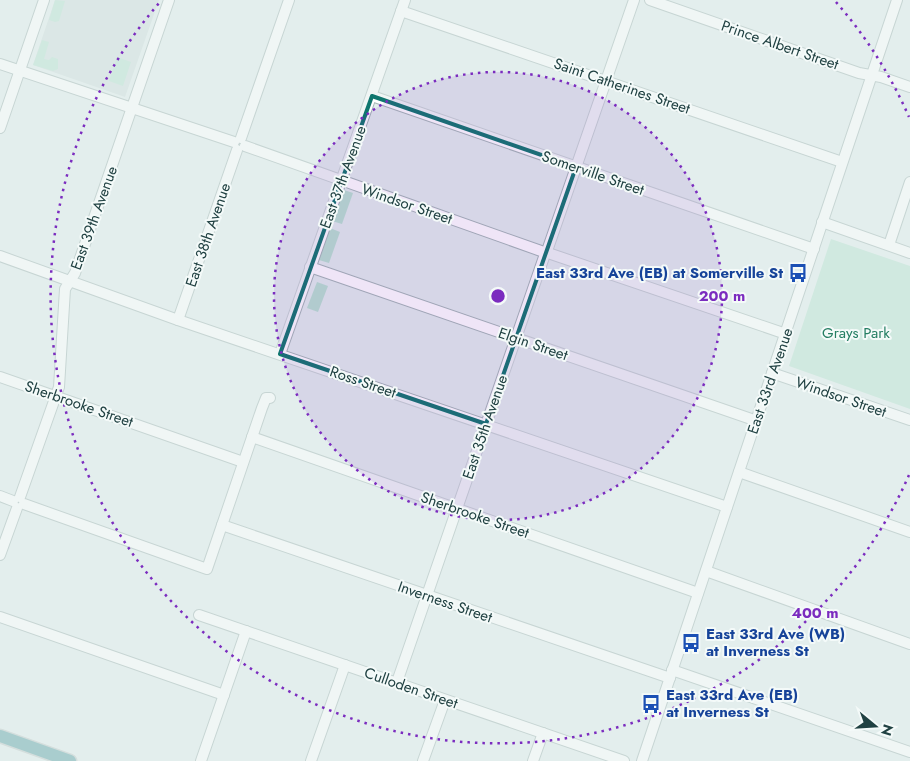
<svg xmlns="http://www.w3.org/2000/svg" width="910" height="761" font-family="Jost,sans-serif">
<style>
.built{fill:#d0dedd}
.green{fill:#b9e2d1}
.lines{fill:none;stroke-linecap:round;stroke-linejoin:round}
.minor-casing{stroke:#a5b7b6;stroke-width:12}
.major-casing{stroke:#c1caca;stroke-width:15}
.minor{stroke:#fff;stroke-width:10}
.major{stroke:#62a5a9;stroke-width:12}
.marked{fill:none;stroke:#0f766e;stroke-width:4;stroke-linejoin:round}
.ring{fill:none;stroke:#7b2cbf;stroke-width:2.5;stroke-dasharray:2.5 5}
.labels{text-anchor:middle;stroke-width:4;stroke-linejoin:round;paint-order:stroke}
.street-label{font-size:15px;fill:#204142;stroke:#f4faf9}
.transit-label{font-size:15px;font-weight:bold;fill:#164399;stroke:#f4faf9;text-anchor:start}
.park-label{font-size:15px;fill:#257e63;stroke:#f4faf9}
.centre{fill:#7b2cbf;stroke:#f4faf9;stroke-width:2.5}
.ring-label{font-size:15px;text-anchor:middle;font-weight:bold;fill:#7b2cbf;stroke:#f4faf9;stroke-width:4;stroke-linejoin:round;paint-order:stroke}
</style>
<rect width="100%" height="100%" fill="#e3eeed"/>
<path class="built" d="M55,0H159L125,97L33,65Z"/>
<g class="green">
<path d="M55,0L65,1L59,21L55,22L49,20Z"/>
<path d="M42,40L49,42L44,59L49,60L52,57L58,59V69L53,71L33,65Z"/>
<path d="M117,57L131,62L123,86L109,81Z"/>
<path d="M344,190L353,193L342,224L332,221Z"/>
<path d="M330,228L340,232L329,263L319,260Z"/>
<path d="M831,239L910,266V409L789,366Z"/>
<path d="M317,282L328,286L318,312L307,308Z"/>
</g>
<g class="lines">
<g class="minor-casing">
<g id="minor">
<path d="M650,0L859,73L881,77L910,87"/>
<path d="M401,11L842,162"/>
<path d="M0,64L234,142"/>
<path d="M372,96L814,249"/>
<path d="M0,128L44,0"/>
<path d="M241,138L289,0"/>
<path d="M245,146L541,251"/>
<path d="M822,222L910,253"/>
<path d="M889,245L910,182"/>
<path d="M548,248L634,0"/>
<path d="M551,254L786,334"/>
<path d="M0,256L178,320L727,507"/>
<path d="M310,267L757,421"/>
<path d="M178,320L237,150"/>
<path d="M280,354L405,0"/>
<path d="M772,373L910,420"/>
<path d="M0,377L243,462"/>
<path d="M252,437L698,593"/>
<path d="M739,472L910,532"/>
<path d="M0,496L13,501"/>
<path d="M20,497L59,387L65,289L75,273L169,0"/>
<path d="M24,504L207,569L262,408L266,398H270"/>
<path d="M222,525L670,678"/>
<path d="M0,555L17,508"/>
<path d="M706,571L910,644"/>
<path d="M199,615L624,761"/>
<path d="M0,617L224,695"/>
<path d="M672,670L910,752"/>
<path d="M397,682L544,257"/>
<path d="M201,761L246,631"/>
<path d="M311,761L345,665"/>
<path d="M423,761L445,700"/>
<path d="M533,761L543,733"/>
<path d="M642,761L897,0"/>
</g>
</g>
<g class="major-casing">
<path id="major" d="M0,736L70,761"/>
</g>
<use href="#minor" class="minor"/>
<use href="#major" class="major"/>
</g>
<path d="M0 0H910V761H0ZM372,96L576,167L486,424L280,354Z" fill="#e3eeed" fill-opacity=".55" fill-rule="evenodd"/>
<path class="marked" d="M372,96L576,167L486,424L280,354Z"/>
<circle cx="498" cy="296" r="224" fill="#7b2cbf" fill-opacity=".12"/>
<g class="ring">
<circle cx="498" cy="296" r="224"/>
<path d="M909 475A448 448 0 1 1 160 2M836 2A448 448 0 0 1 909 117"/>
</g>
<defs>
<g id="bus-bare" transform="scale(1.5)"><path d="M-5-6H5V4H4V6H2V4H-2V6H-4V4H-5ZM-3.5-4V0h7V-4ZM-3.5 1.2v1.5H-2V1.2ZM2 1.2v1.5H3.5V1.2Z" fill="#1a4fb4" stroke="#f4faf9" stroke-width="2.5" paint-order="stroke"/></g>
</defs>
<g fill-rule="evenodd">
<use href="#bus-bare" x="798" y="273"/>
<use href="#bus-bare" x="691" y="643"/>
<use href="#bus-bare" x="651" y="704"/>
</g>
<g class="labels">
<g class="street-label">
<text transform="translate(780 45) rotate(19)" y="5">Prince Albert Street</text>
<text transform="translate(622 86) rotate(19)" y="5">Saint Catherines Street</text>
<text transform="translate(593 173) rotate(19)" y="5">Somerville Street</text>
<text transform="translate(343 177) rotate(-70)" y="5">East 37th Avenue</text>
<text transform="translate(407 204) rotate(19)" y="5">Windsor Street</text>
<text transform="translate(94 218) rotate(-70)" y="5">East 39th Avenue</text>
<text transform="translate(208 235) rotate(-71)" y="5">East 38th Avenue</text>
<text transform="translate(533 344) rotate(19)" y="5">Elgin Street</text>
<text transform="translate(770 381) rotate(-71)" y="5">East 33rd Avenue</text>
<text transform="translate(363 382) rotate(19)" y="5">Ross Street</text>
<text transform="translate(841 397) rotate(19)" y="5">Windsor Street</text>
<text transform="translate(79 404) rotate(19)" y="5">Sherbrooke Street</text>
<text transform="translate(485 427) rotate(-71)" y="5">East 35th Avenue</text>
<text transform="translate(475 515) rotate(19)" y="5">Sherbrooke Street</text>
<text transform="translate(445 602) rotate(19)" y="5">Inverness Street</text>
<text transform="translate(411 688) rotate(19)" y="5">Culloden Street</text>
</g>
<g class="transit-label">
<text x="783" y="278" text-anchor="end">East 33rd Ave (EB) at Somerville St</text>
<text x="706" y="639">East 33rd Ave (WB)<tspan x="706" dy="17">at Inverness St</tspan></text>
<text x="666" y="700">East 33rd Ave (EB)<tspan x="666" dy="17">at Inverness St</tspan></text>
</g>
<g class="park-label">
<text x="856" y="338">Grays Park</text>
</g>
</g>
<circle cx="498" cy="296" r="8" class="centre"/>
<g class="ring-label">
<text x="722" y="301">200 m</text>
<text x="815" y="618">400 m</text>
</g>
<g transform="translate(875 726) rotate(108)" stroke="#f4faf9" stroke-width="4" paint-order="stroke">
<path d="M0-4L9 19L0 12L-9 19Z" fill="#204142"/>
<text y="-8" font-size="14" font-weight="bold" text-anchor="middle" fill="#204142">N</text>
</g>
</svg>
